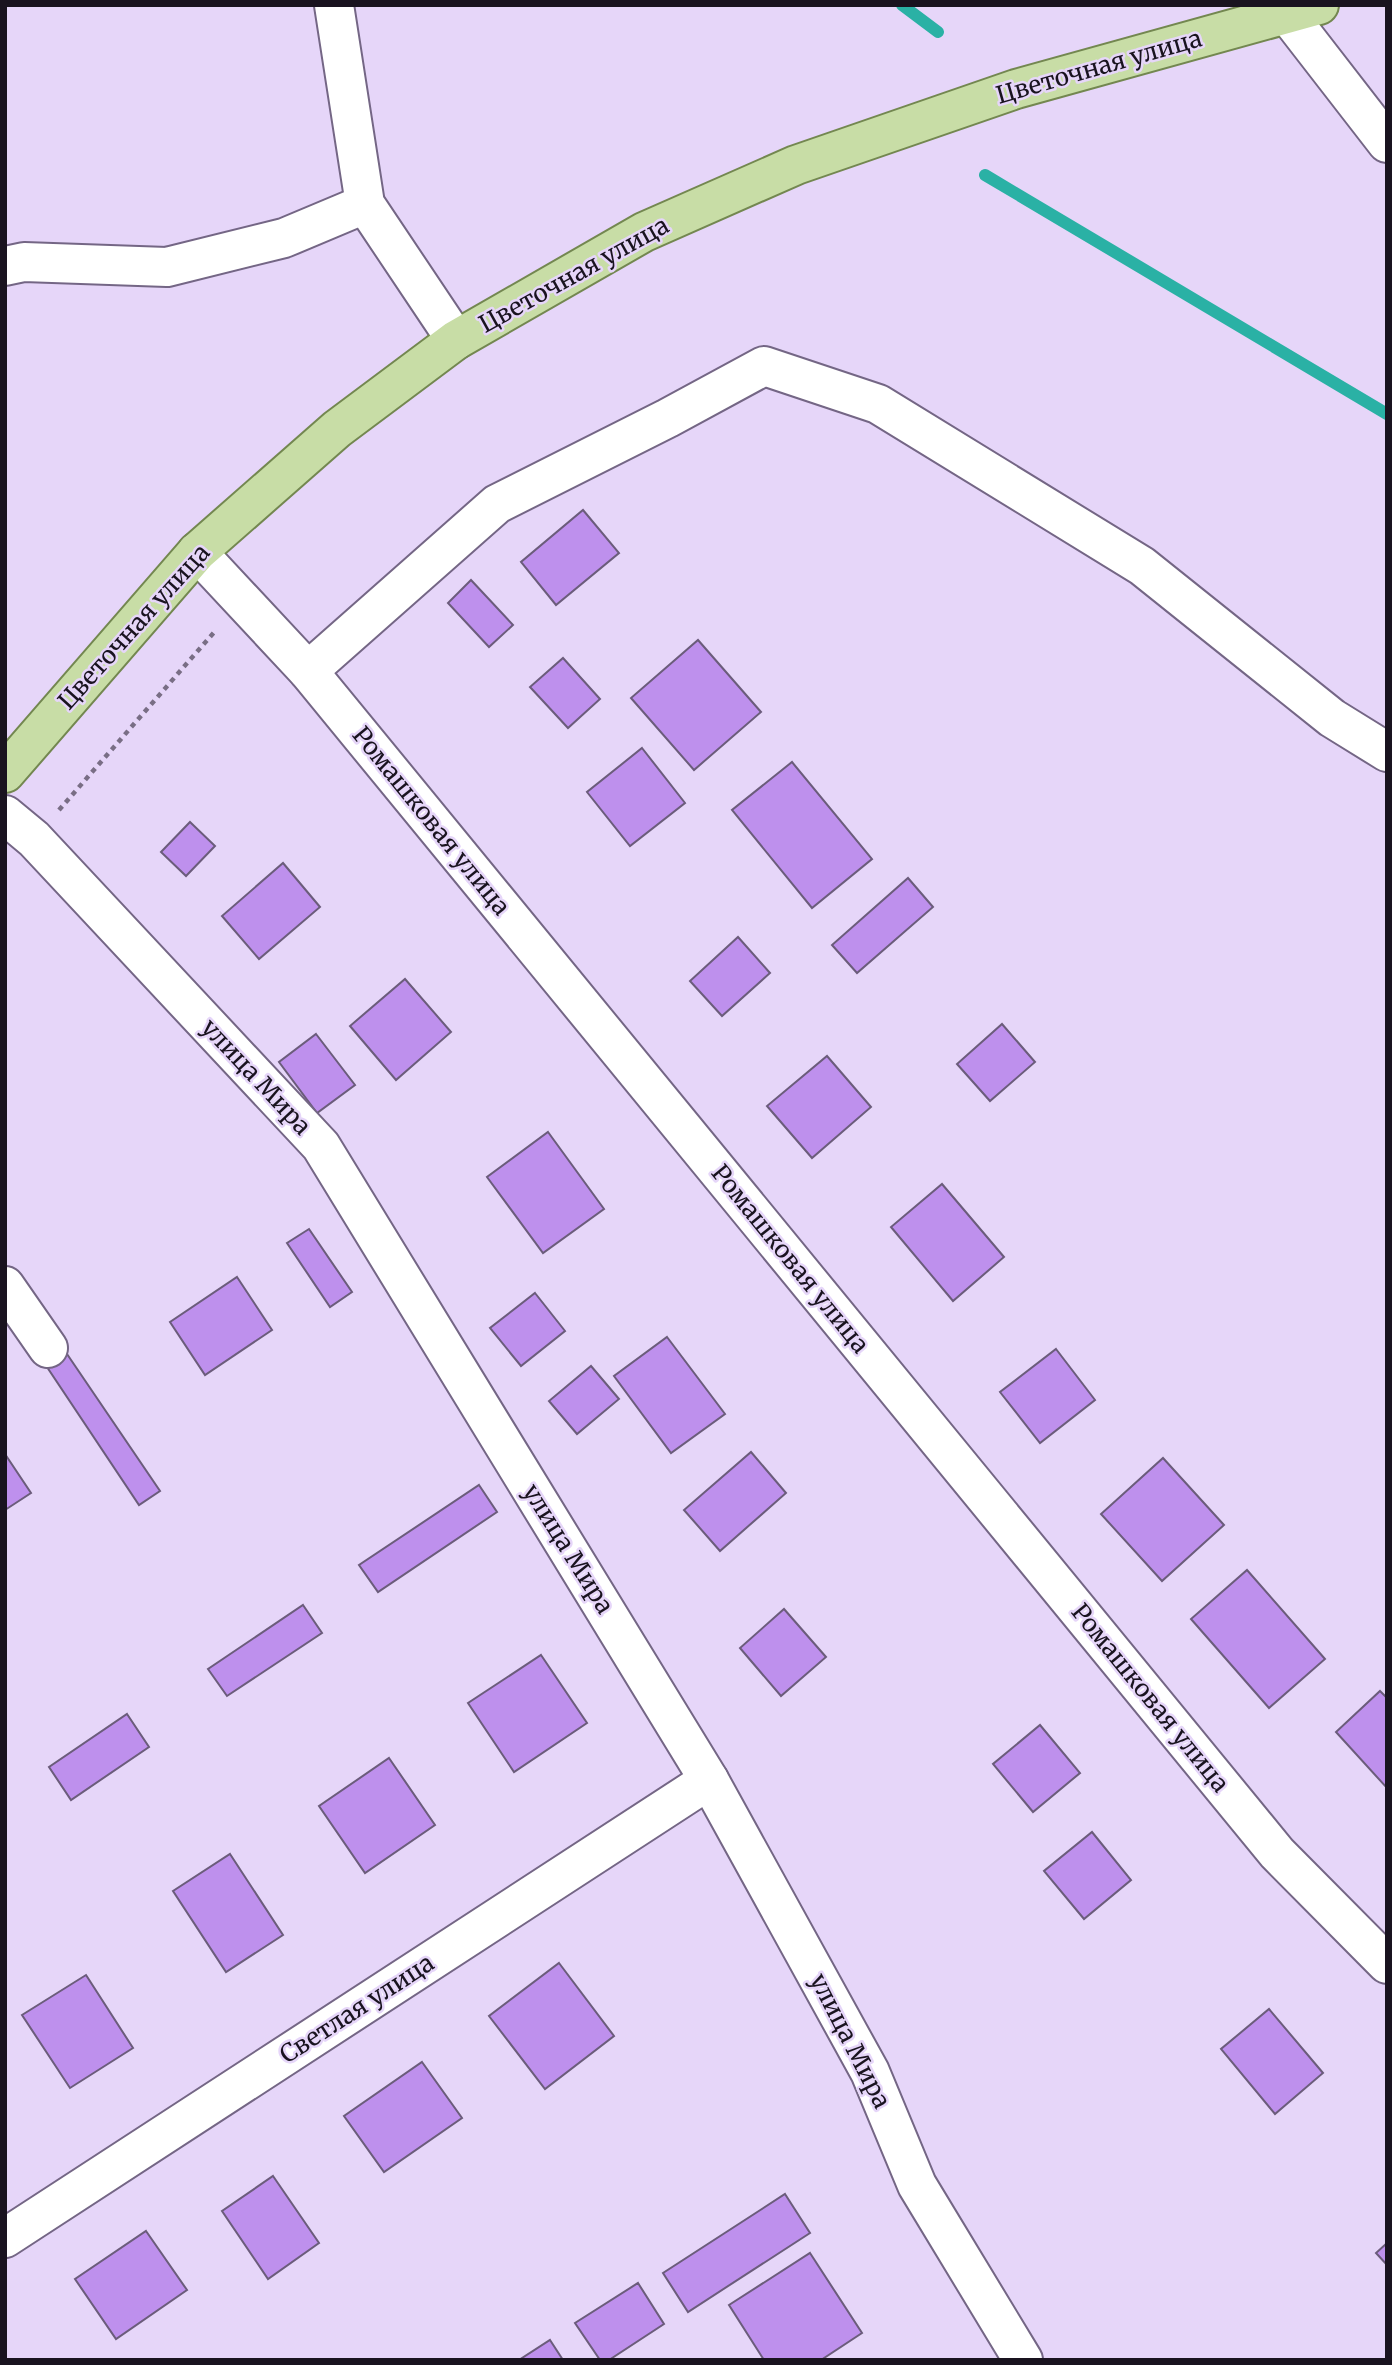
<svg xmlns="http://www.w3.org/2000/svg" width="1392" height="2365" font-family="Merriweather,serif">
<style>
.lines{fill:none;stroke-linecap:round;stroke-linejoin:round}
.stream{stroke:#2ab1a5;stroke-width:12}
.building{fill:#be90ed;stroke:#6b5c7b;stroke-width:2}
.minor-casing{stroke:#746685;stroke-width:42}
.major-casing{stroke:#738750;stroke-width:42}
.path{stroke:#796e85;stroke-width:4.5;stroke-dasharray:5 5;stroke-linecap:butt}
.minor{stroke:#fff;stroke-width:38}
.major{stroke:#c8dda6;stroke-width:38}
.labels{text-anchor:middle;stroke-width:5;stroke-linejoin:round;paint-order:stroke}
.street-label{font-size:24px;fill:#19131f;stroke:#e6d6f9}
</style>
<rect width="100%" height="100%" fill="#e6d6f9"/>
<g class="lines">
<g class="stream">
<path d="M902,5L938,32"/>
<path d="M985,175L1387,414"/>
</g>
</g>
<g class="building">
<path d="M583,510L619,553L556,605L521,562Z"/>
<path d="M471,580L513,625L489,647L448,603Z"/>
<path d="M698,640L761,712L694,770L631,698Z"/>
<path d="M563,658L600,699L568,728L530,687Z"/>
<path d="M642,748L685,803L630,846L587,792Z"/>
<path d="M792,762L872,859L812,908L732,810Z"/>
<path d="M190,822L215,846L186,876L161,852Z"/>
<path d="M283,863L320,907L259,959L222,916Z"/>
<path d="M908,878L933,907L857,973L832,945Z"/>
<path d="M738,937L770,973L722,1016L690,981Z"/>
<path d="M405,979L451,1032L396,1080L350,1026Z"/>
<path d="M1002,1024L1035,1062L990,1101L957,1064Z"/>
<path d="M316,1034L355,1085L317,1113L279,1062Z"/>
<path d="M827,1056L871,1107L812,1158L767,1106Z"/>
<path d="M548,1132L604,1209L543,1253L487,1177Z"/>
<path d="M942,1184L1004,1257L953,1301L891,1227Z"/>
<path d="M309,1229L352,1292L330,1307L287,1243Z"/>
<path d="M237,1277L272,1330L205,1375L170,1322Z"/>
<path d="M535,1293L565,1331L521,1366L490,1328Z"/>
<path d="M667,1337L725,1414L671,1453L614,1376Z"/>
<path d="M1056,1349L1095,1400L1040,1443L1000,1392Z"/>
<path d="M67,1354L160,1491L139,1505L47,1367Z"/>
<path d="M591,1366L619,1399L577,1434L549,1401Z"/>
<path d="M751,1452L786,1493L720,1551L684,1510Z"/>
<path d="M5,1454L31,1493L5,1510Z"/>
<path d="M1163,1458L1224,1525L1162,1581L1101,1514Z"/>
<path d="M479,1485L497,1512L378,1592L359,1565Z"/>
<path d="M1247,1570L1325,1659L1269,1708L1191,1619Z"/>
<path d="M303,1605L322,1633L227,1696L208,1669Z"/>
<path d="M784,1609L826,1657L781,1696L740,1648Z"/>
<path d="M541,1655L587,1723L514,1772L468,1703Z"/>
<path d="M1380,1691L1387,1698V1788L1336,1732Z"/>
<path d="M127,1714L149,1747L71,1800L49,1767Z"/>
<path d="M1040,1725L1080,1773L1033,1812L993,1764Z"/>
<path d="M389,1758L435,1825L365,1873L319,1806Z"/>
<path d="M1092,1832L1131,1880L1084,1919L1044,1871Z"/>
<path d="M230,1854L283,1935L226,1972L173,1891Z"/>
<path d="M559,1963L614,2036L545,2089L489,2016Z"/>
<path d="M86,1975L133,2048L70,2088L22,2015Z"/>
<path d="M1269,2009L1323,2073L1275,2114L1221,2049Z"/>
<path d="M422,2062L462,2118L384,2172L344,2116Z"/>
<path d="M273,2176L319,2243L268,2279L222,2211Z"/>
<path d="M785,2194L810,2233L688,2312L663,2273Z"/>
<path d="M146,2231L187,2290L116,2339L75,2279Z"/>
<path d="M1387,2243V2265L1376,2253Z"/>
<path d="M810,2253L862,2333L821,2360H764L729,2305Z"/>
<path d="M638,2283L664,2324L609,2360H600L575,2323Z"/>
<path d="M550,2340L563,2360H519Z"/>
</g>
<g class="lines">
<g class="minor-casing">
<g id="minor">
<path d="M334,5L365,204L456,340"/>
<path d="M1277,5L1287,14L1387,143"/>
<path d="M5,266L24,262L167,267L284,238L365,204"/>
<path d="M197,552L308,671L1277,1853L1387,1964"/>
<path d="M308,671L497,504L668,418L764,366L878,404L1142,566L1332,718L1387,752"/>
<path d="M5,815L34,839L321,1146L709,1780L870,2072L917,2185L1023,2360"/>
<path d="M5,1286L48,1348"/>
<path d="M5,2238L709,1780"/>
</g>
</g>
<g class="major-casing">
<path id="major" d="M5,773L197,552L337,429L456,340L644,232L796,165L1016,89L1319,5"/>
</g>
<path class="path" d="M59,810L216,630"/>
<use href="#minor" class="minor"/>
<use href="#major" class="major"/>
</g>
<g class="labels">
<g class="street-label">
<text transform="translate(1099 67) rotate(-16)" y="8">Цветочная улица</text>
<text transform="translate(574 275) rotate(-29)" y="8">Цветочная улица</text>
<text transform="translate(134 627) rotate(-48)" y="8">Цветочная улица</text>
<text transform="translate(431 821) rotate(51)" y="8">Ромашковая улица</text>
<text transform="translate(256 1077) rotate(47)" y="8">улица Мира</text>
<text transform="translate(790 1259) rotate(51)" y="8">Ромашковая улица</text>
<text transform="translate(568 1549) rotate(58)" y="8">улица Мира</text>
<text transform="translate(1150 1698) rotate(51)" y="8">Ромашковая улица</text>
<text transform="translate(357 2009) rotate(-33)" y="8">Светлая улица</text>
<text transform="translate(850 2041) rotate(63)" y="8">улица Мира</text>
</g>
</g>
<rect width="1392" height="2365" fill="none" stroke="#19131f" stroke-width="14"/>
</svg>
